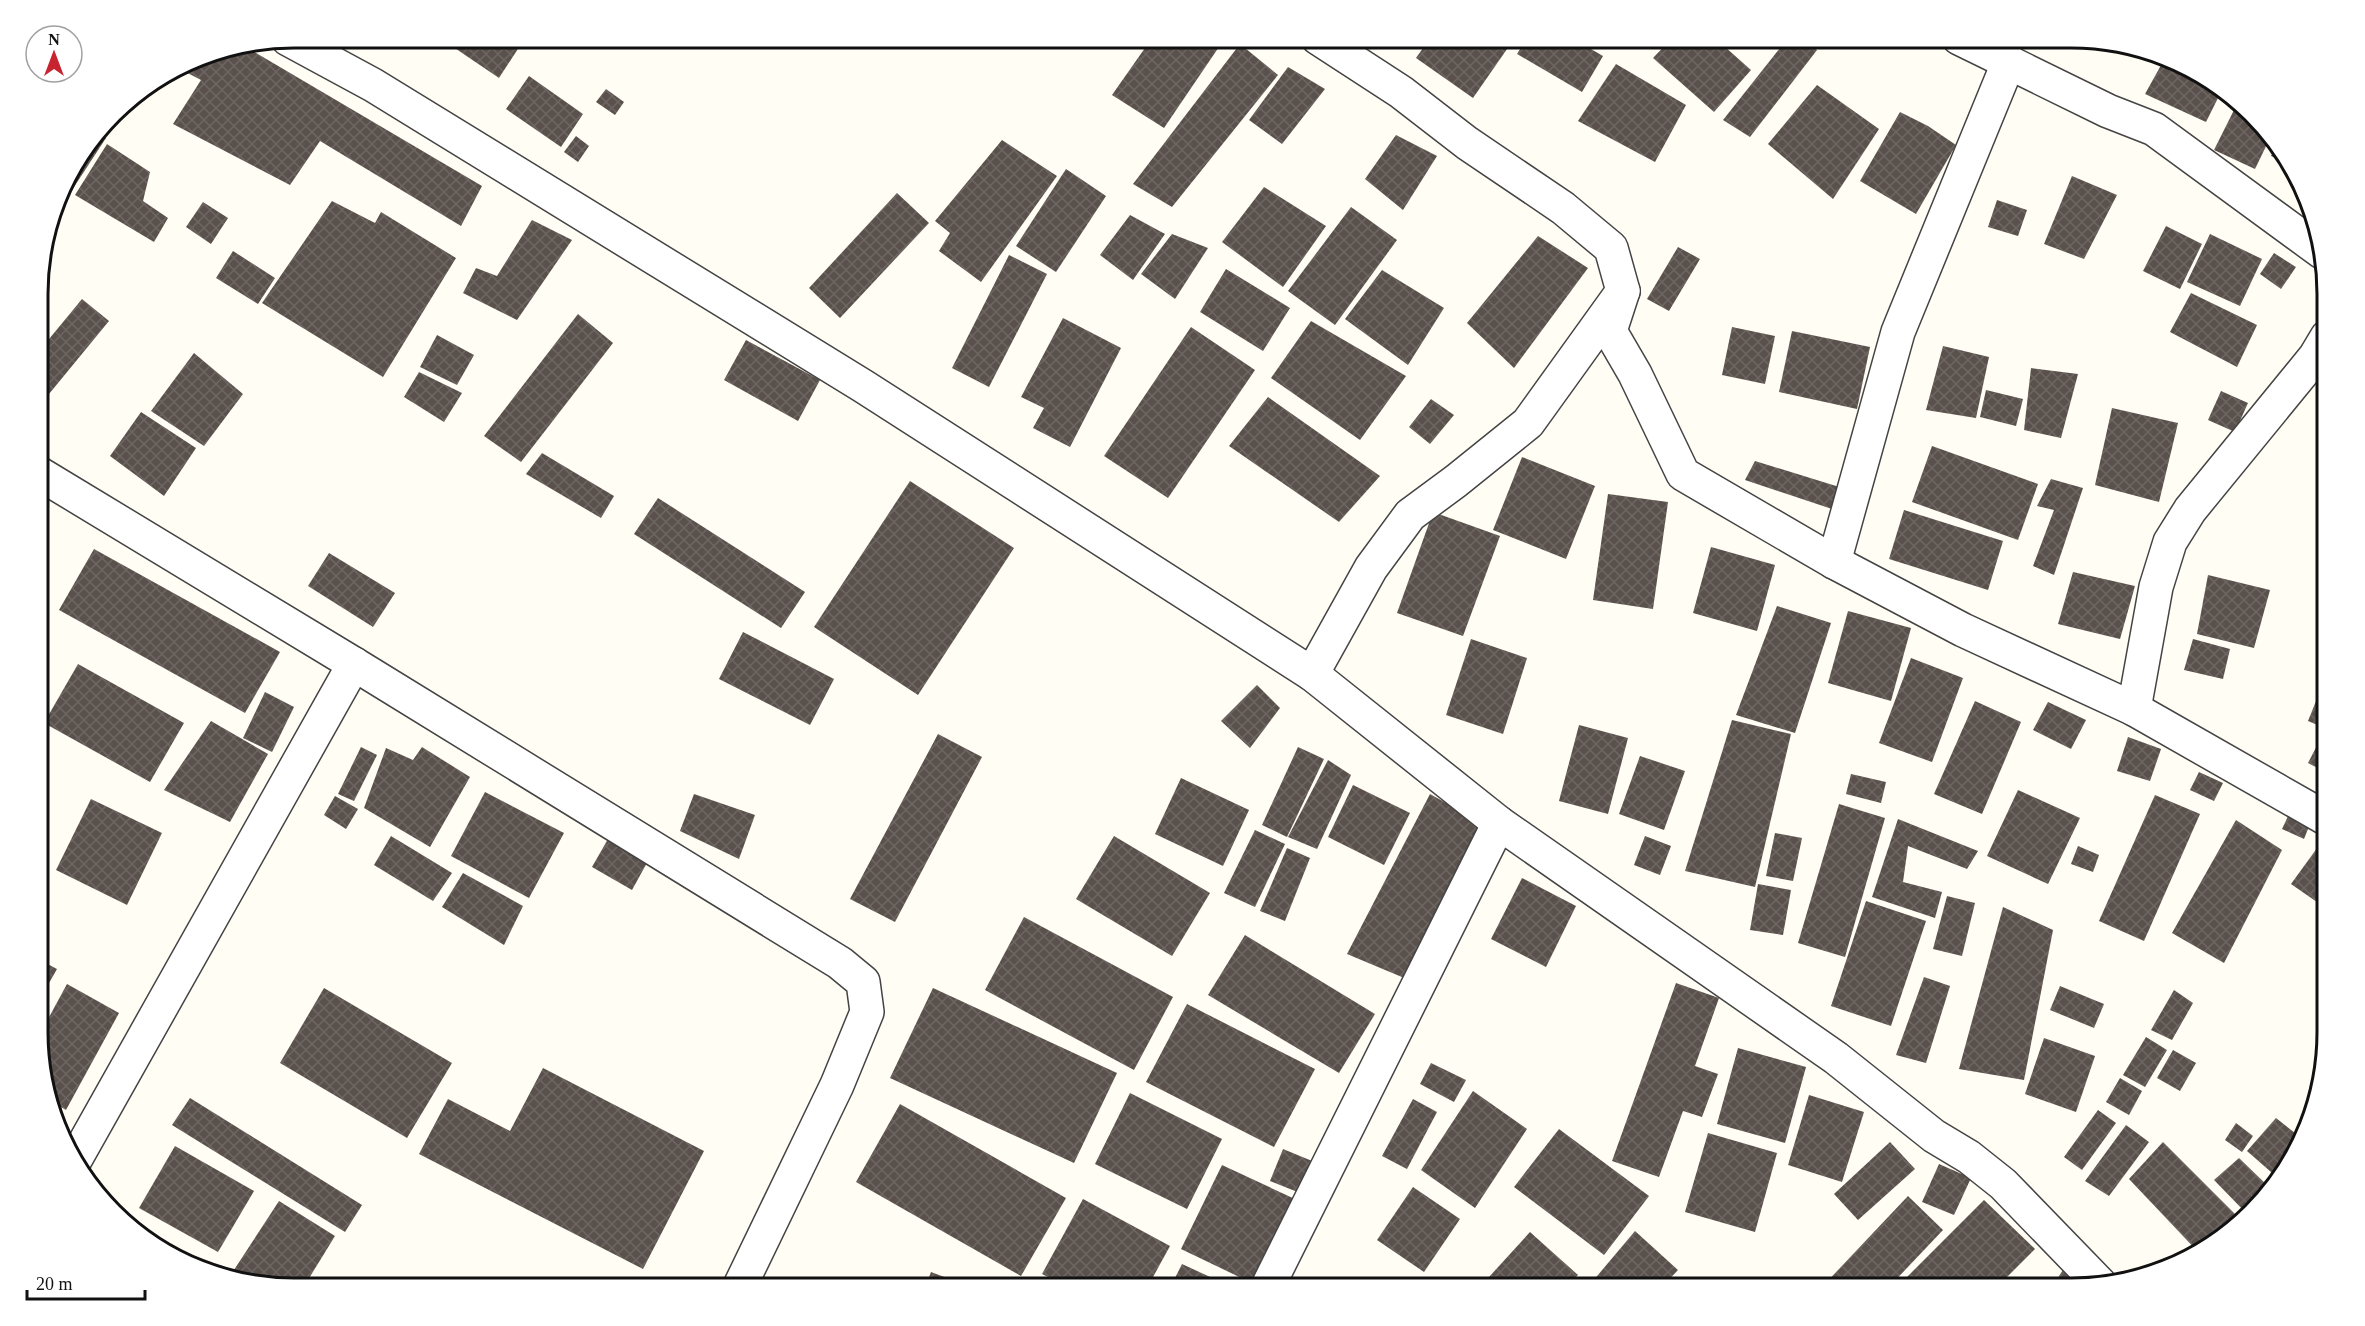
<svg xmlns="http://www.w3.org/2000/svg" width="2365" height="1326" font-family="'Times New Roman',serif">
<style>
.building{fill:url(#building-cross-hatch)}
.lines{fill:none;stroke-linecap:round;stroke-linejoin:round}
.minor-casing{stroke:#444;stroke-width:36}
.minor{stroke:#fff;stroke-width:33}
.rim{fill:none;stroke:#111;stroke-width:3}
</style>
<defs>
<pattern id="building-cross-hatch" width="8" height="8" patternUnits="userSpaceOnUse" patternTransform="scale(1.5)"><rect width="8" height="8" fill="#5a514d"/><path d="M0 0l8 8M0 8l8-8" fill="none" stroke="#6d6662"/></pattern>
</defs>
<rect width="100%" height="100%" fill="#fffdf4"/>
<g class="building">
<path d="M440,38H525L499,78Z"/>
<path d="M1152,38H1225L1164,128L1112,95Z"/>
<path d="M1430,38H1511L1514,39L1473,98L1416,58Z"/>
<path d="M1527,38H1572L1603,56L1582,92L1517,54Z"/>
<path d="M1672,38H1715L1751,70L1714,112L1653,58Z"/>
<path d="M1788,38H1801L1817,50L1750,137L1723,120Z"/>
<path d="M1240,44L1278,75L1172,207L1133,184Z"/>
<path d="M246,47L482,186L461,226L320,141L290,185L173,124L201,80L178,68L196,57Z"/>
<path d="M2165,58L2199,72L2221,92L2206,122L2145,94Z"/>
<path d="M1616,64L1686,105L1655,162L1578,121Z"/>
<path d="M1288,67L1325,89L1282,144L1249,120Z"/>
<path d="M529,76L583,114L561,147L506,109Z"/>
<path d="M1817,85L1879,129L1833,199L1768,144Z"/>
<path d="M606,89L624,102L615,115L596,102Z"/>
<path d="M2236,106L2270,138L2255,169L2214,150Z"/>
<path d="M1900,112L1928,126L1956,145L1916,214L1860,181Z"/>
<path d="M100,134L106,138L72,190L63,183L64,180Z"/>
<path d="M1396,135L1437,156L1403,210L1365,179Z"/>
<path d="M576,136L589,146L578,162L564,152Z"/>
<path d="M1002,140L1057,176L981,282L939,251L950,233L935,221Z"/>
<path d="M107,144L150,172L143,201L168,218L154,242L75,195Z"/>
<path d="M2277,144L2284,152L2291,165L2271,156Z"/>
<path d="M1066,169L1106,196L1056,272L1016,246Z"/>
<path d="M2072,176L2117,195L2084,259L2044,244Z"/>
<path d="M1264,187L1326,226L1283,287L1222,242Z"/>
<path d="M897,193L929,223L840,318L809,288Z"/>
<path d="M1997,200L2027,210L2018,236L1988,227Z"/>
<path d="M332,201L375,223L381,212L456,258L383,377L262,303Z"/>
<path d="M203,202L228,218L211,244L186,227Z"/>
<path d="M1351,207L1397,240L1335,325L1288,291Z"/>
<path d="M1130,215L1165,234L1133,280L1100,255Z"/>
<path d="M532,220L572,240L517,320L463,293L476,268L497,276Z"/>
<path d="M2166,226L2202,244L2180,289L2143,271Z"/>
<path d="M1172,234L1208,248L1175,299L1141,274Z"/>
<path d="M2210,234L2262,259L2240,306L2187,282Z"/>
<path d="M1538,236L1588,268L1514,368L1467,323Z"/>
<path d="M1678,247L1700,259L1669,311L1647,299Z"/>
<path d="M233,251L275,278L258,304L216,278Z"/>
<path d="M2274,253L2296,267L2281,289L2260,274Z"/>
<path d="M1009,255L1047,274L989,387L952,368Z"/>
<path d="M1226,269L1290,308L1263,351L1200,312Z"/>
<path d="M1382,270L1444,308L1408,365L1345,319Z"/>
<path d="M2191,293L2257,325L2237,367L2170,332Z"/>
<path d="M82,299L109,321L49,394L40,386V350Z"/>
<path d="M578,314L613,343L521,462L484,436Z"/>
<path d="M1063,318L1121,348L1070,447L1033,428L1044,408L1021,397Z"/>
<path d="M1311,321L1406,376L1360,440L1271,378Z"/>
<path d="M1191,327L1255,370L1168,498L1104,456Z"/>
<path d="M1732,327L1775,336L1765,384L1722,375Z"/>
<path d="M1792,331L1870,347L1857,409L1779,392Z"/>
<path d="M437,335L474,355L457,385L420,367Z"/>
<path d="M746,340L820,380L798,421L724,380Z"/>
<path d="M1943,346L1989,357L1976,418L1926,410Z"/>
<path d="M194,353L243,394L204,446L151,411Z"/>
<path d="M2031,368L2078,374L2061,438L2024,430Z"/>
<path d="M419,372L462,393L444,422L404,397Z"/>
<path d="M1986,390L2023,399L2016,426L1980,417Z"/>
<path d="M2221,391L2248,403L2235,432L2208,420Z"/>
<path d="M1268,397L1380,476L1339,522L1229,446Z"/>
<path d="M1431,399L1454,415L1430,444L1409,427Z"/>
<path d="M2112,408L2178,423L2159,502L2095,485Z"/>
<path d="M141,412L196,448L164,496L110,456Z"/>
<path d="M1932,446L2038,484L2018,540L1912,502Z"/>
<path d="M542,453L614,496L601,518L526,474Z"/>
<path d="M1522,457L1595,486L1566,559L1493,530Z"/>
<path d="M1755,461L1849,490L1841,512L1745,480Z"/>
<path d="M2051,479L2083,488L2054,575L2033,566L2054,510L2037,506Z"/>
<path d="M910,481L1014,548L918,695L814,627Z"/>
<path d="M1608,494L1668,502L1653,609L1593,600Z"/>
<path d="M658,498L805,592L781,628L634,534Z"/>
<path d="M1904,510L2003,541L1988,590L1889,559Z"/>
<path d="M1433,512L1500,536L1463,636L1397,613Z"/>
<path d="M1711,547L1775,565L1757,631L1693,613Z"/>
<path d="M94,549L280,652L245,713L59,610Z"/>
<path d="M329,553L395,593L373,627L308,586Z"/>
<path d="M2073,572L2135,586L2120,639L2058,624Z"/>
<path d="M2208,575L2270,590L2254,648L2197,634Z"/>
<path d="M1777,606L1831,623L1795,733L1736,715Z"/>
<path d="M1848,611L1911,628L1891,701L1828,683Z"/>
<path d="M743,632L834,679L810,725L719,679Z"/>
<path d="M1471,639L1527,658L1503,734L1446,715Z"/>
<path d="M2193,639L2230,649L2223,679L2184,670Z"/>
<path d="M1911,658L1963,678L1932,762L1879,743Z"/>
<path d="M78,664L184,723L150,782L44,723Z"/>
<path d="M2327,674V729L2308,721Z"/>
<path d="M1257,685L1280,708L1250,748L1221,721Z"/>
<path d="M265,692L294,707L272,752L243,738Z"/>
<path d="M1975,701L2021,722L1982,814L1934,794Z"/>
<path d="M2048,702L2086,720L2071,749L2033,730Z"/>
<path d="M1732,720L1791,734L1755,887L1685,871Z"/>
<path d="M211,721L268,754L230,822L164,790Z"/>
<path d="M1579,725L1628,738L1608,814L1559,801Z"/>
<path d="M938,734L982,757L895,922L850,899Z"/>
<path d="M2323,734L2327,736V773L2308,763Z"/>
<path d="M2128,737L2161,749L2150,781L2117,771Z"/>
<path d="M361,747L377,755L354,801L338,794Z"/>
<path d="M422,747L470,777L430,847L364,808L386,748L413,760Z"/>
<path d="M1298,747L1324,759L1287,837L1262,825Z"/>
<path d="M1640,756L1685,771L1664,830L1619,814Z"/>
<path d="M1328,760L1351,775L1317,849L1288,837Z"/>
<path d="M2199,772L2223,783L2214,801L2190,790Z"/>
<path d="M1851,774L1886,782L1881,803L1846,794Z"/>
<path d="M1181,778L1249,810L1223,866L1155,834Z"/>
<path d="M1353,785L1410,813L1384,865L1328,837Z"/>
<path d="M2018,790L2080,818L2048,884L1987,856Z"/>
<path d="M485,792L564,833L529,898L451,856Z"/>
<path d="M694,794L755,815L739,859L680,831Z"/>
<path d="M1430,794L1480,822L1409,980L1347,954Z"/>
<path d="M2155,795L2200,814L2144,941L2099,921Z"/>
<path d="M335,796L358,809L346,829L324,815Z"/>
<path d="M91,799L162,833L127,905L56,870Z"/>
<path d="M1839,804L1885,818L1845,957L1798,943Z"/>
<path d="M2289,814L2310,824L2304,839L2282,829Z"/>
<path d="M1898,819L1978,851L1967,869L1908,846L1903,882L1942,892L1935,918L1872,897Z"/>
<path d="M2236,820L2282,850L2224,963L2172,933Z"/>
<path d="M1255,830L1285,844L1255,907L1224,893Z"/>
<path d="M1775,833L1802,838L1793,881L1766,876Z"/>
<path d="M391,836L452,873L433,901L374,865Z"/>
<path d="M1114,836L1210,893L1172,956L1076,899Z"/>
<path d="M1645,836L1671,846L1660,875L1634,865Z"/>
<path d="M608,839L648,861L632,890L592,867Z"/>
<path d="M2320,844L2327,849V909L2291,884Z"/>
<path d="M2078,846L2099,855L2093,872L2071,864Z"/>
<path d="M1287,848L1310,858L1285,921L1260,911Z"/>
<path d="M463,873L523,906L504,945L442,907Z"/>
<path d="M1522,878L1576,906L1546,967L1491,939Z"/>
<path d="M1758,884L1791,890L1783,935L1750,930Z"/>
<path d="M1947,896L1975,903L1962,956L1933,949Z"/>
<path d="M1866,901L1926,921L1891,1026L1831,1006Z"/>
<path d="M2003,907L2053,930L2024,1080L1959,1069Z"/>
<path d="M1024,917L1173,997L1134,1070L985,990Z"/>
<path d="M1245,935L1375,1014L1339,1073L1208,995Z"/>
<path d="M40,960L57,969L40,999Z"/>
<path d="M1924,977L1950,986L1926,1063L1896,1055Z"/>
<path d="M1676,983L1719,998L1695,1066L1718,1074L1702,1117L1683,1111L1659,1177L1612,1161Z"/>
<path d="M67,984L119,1013L66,1110L54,1103L40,1065V1034Z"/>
<path d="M2060,986L2104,1004L2094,1028L2050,1010Z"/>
<path d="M324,988L452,1063L407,1138L280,1063Z"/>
<path d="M933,988L1117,1073L1074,1163L890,1078Z"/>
<path d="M2174,990L2193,1003L2172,1040L2151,1030Z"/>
<path d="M1187,1004L1315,1069L1274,1147L1146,1082Z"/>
<path d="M2146,1037L2167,1050L2145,1087L2123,1075Z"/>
<path d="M2044,1038L2095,1056L2076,1112L2025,1094Z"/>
<path d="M1738,1048L1806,1067L1785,1143L1717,1124Z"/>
<path d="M2173,1050L2196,1063L2180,1091L2157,1078Z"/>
<path d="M1431,1063L1466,1080L1454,1102L1420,1084Z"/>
<path d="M543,1068L704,1151L643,1269L419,1154L448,1099L510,1131Z"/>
<path d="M2120,1078L2142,1091L2129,1115L2106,1102Z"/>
<path d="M1473,1091L1527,1129L1475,1208L1421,1170Z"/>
<path d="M1130,1093L1222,1139L1187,1209L1095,1164Z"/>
<path d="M1809,1095L1864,1112L1842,1182L1788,1165Z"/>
<path d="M190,1098L362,1205L345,1232L172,1125Z"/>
<path d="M1413,1099L1437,1112L1407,1169L1382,1156Z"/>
<path d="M900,1104L1066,1198L1021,1276L856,1182Z"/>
<path d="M2098,1110L2116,1123L2082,1170L2064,1157Z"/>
<path d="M2276,1118L2300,1137L2293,1160L2279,1179L2247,1151Z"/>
<path d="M2236,1123L2253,1136L2242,1152L2225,1140Z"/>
<path d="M2126,1125L2149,1142L2109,1196L2085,1181Z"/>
<path d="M1559,1129L1649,1196L1604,1255L1514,1187Z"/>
<path d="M1708,1133L1777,1153L1755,1232L1685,1212Z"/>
<path d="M1890,1142L1915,1169L1858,1220L1834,1194Z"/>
<path d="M2163,1142L2242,1221L2200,1254L2129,1179Z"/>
<path d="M175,1146L254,1191L218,1252L139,1208Z"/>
<path d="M1283,1149L1317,1163L1305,1195L1270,1181Z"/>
<path d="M2239,1158L2271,1189L2249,1216L2214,1180Z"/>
<path d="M1939,1164L1971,1178L1954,1215L1922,1202Z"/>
<path d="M1222,1165L1297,1200L1256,1285L1181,1249Z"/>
<path d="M1413,1187L1460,1219L1424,1272L1377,1240Z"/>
<path d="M1908,1196L1943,1230L1888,1288H1821Z"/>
<path d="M1083,1199L1170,1246L1147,1288H1070L1042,1274Z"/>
<path d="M1984,1200L2035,1249L1996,1288H1907L1901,1283Z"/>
<path d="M279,1201L335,1236L303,1288L238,1281L230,1276Z"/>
<path d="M1635,1231L1678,1270L1661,1288H1587Z"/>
<path d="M1530,1232L1578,1275L1566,1288H1479Z"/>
<path d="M1182,1264L1234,1288H1170Z"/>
<path d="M2063,1270L2091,1287L2051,1288Z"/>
<path d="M931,1272L974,1288H925Z"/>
<path d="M610,1280L628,1288H606Z"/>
</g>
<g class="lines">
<g class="minor-casing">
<g id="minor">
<path d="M1959,38L2108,111L2154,129L2322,252"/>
<path d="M288,39L373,85L863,386L1312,674L1499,823L1836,1058L1934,1136L1969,1157L2003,1184L2100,1284"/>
<path d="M1623,291L1610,331L1635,374L1683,474L1834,562L1963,630L2134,709L2327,819"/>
<path d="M40,474L354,664L840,963L863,982L867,1012L837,1085L739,1288"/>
<path d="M1834,562L1898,332L2009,61"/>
<path d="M1312,674L1371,568L1410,515L1456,481L1528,423L1623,291L1611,248L1563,208L1467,143L1401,92L1318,38"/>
<path d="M2134,709L2156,587L2170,542L2190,510L2315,357L2327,337"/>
<path d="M75,1160L354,664"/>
<path d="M1267,1288L1499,823"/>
</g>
</g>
<use href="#minor" class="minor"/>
</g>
<path d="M0 0H2365V1326H0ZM294 48H2071A246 246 0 0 1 2317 294V1032A246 246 0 0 1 2071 1278H294A246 246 0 0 1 48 1032V294A246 246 0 0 1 294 48Z" fill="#fff" fill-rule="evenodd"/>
<path class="rim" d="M294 48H2071A246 246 0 0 1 2317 294V1032A246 246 0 0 1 2071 1278H294A246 246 0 0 1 48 1032V294A246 246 0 0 1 294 48Z"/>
<g transform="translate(54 54)"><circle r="28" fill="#ffffff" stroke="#a0a0a0" stroke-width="1.5"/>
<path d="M0-4.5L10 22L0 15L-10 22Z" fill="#c62431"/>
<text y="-9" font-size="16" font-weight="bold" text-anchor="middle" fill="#111111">N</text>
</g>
<path d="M27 1290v9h118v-9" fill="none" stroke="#111111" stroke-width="3"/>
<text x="36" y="1290" font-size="18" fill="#111111" stroke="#ffffff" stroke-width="4.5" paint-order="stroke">20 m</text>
</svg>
